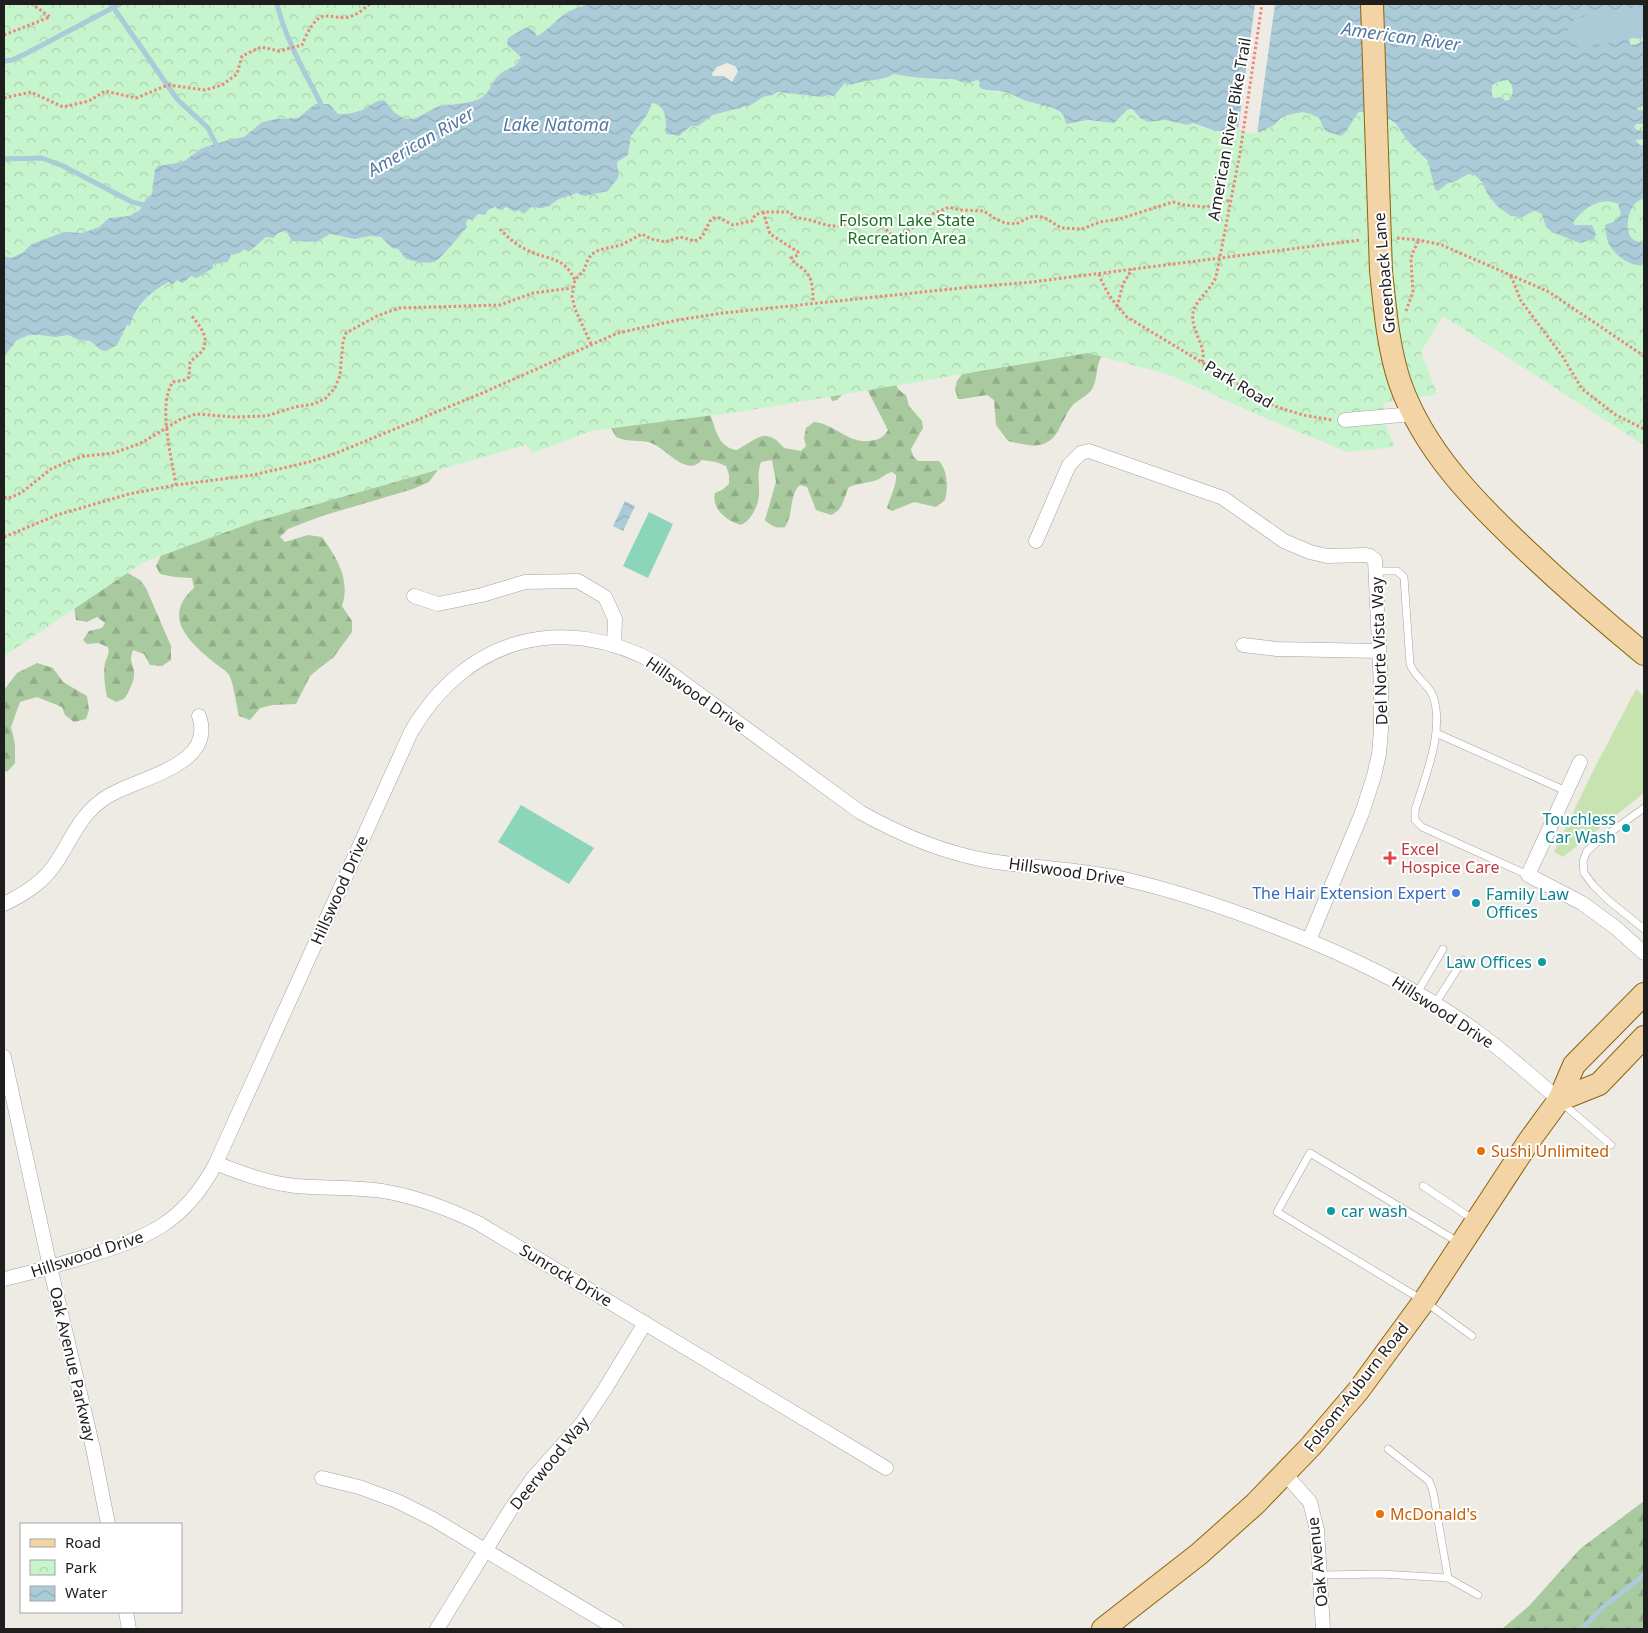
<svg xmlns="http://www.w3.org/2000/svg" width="1648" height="1633" font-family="'Noto Sans',sans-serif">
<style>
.grass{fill:#c7e3b0}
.forest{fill:url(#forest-firs)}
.park{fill:url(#park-crowns)}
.pitch{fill:#8bd5bb}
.water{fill:url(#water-waves);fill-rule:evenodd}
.pier{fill:#eeebe5}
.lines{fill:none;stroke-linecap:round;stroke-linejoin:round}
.stream{stroke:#aacbd7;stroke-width:5}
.river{stroke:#aacbd7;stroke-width:30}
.service-casing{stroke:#a2a2a2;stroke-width:8}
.minor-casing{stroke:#a2a2a2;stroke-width:15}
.primary-casing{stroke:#89650f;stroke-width:24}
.path{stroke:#eb8979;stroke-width:3;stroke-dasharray:2.5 2.5;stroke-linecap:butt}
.service{stroke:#fff;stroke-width:7}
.minor{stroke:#fff;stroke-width:14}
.primary{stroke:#f2d4a6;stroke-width:22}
.primary-bridge-casing{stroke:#89650f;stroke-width:24;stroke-linecap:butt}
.primary-bridge{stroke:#f2d4a6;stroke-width:22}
.culture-dot{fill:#0f9aa8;stroke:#fff;stroke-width:2}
.health-dot{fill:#e0444e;stroke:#fff;stroke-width:2}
.shop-dot{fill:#3f7fe0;stroke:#fff;stroke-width:2}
.food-dot{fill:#e8710a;stroke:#fff;stroke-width:2}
.labels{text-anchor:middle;stroke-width:4;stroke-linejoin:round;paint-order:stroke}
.street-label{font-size:16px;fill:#1e1e1e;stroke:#fff}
.park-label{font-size:16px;fill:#177122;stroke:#fff}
.culture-label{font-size:16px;fill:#0d838f;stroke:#fff;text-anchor:end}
.health-label{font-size:16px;fill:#be3a42;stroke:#fff;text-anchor:start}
.shop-label{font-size:16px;fill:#366cbe;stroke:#fff;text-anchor:end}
.food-label{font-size:16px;fill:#c56008;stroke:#fff;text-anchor:start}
.water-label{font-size:18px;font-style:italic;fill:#5479a4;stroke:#fff}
</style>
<defs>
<pattern id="forest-firs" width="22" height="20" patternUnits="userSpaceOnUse" patternTransform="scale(1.25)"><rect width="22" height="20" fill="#a9c99e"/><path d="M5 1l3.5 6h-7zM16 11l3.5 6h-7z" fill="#91ac88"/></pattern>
<pattern id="park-crowns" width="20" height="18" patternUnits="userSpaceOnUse" patternTransform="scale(1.25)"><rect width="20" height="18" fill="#c6f4cc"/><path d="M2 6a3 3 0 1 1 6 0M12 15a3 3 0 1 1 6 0" fill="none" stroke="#aad1af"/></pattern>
<pattern id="water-waves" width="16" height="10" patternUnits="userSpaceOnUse" patternTransform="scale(1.25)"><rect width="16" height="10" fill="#aacbd7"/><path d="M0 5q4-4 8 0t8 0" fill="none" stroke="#92aeb8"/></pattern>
</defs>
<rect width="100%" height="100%" fill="#eeebe5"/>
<path class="grass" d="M1636,689L1644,696V793L1563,857L1554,852L1593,771Z"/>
<g class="forest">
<path d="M881,305L885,307L883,335C889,342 897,349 898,359C899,374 888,385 906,395L909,406L922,421L923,428L911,449L913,456L918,461H939C948,471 948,488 945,500L936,507L914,502L892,511L887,508C890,497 897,485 896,475L892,472C885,474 883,477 877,480C868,483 858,483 849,487C843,499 844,509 831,515L816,510L807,487L800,485C789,494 794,513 785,527C777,529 771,526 765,520L776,482L772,460L761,462C757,473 759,480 759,490C760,503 752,520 741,525C727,521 711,509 715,493L722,490L729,484V475L726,466L716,462L702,460C687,478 666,448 651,443C641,439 629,443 616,437L608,422L601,419L584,423L576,419L570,403L561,398L549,396C544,373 566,368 584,364C588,363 592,364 596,362C602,359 604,352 609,348C615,342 623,339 630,337L637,342C640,354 634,365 623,370C620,375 622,380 620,385C619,389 615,391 614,395C610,407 617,416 628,419L634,416L653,412L661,407L675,409L689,399C722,401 705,445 737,450C757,439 766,426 784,448L801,451L806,446L804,438L806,428L814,422C835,424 847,443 869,441C878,440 883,438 888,430L866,387C849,384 847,389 837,400L832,401L828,390L831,374L827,366L828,351L832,343L841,340C846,327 841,320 846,308Z"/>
<path d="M998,326L1102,356C1096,363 1098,379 1092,389C1087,397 1078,399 1072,406C1067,412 1064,420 1060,427C1048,452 1030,446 1008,441L996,425L994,400L987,395L962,399H958L955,389L957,381Z"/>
<path d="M445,460L429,482L413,489L322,516L288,529L280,537L285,542L308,535L322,537C336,557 351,579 342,606L352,621V632L333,658L322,666L310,676L296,704L273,705L260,708L250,720L239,716C237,708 233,680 229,675C225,669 216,665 211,660C186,639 163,616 194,588L192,578L175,577L160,574L156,566L165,547Z"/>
<path d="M119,568L140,580L146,588L171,646V660L162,666L150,665L144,654L133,650C129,661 132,661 134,671C135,681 129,691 124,699L116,702L107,697C105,686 103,674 105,663C107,657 110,653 108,647L98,643L87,644L83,640L89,631L102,628L105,623L97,617L87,622L76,620L73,598Z"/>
<path d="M37,663L53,668L63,682L87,696L89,710L86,719L74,722L65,715L62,707L37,697L20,702L11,727L15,744V763L7,772L4,770V690L17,673Z"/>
<path d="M1644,1501V1629H1502L1529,1606L1580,1549Z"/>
</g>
<g class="park">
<path d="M4,4H587C581,8 573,9 565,14C555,20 548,30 537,36L527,27L508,38L507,45L521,57C516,70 510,66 501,73C493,79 491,89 485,95C474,105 453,102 440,106C429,109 419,120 408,119C397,118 390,107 384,100C374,101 374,104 366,109C357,113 347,114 338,114L333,110L315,104L298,118L276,119L262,122L244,137L232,139L202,148L183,162L155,169L152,194L146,199L140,210L129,216L109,218L99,227L82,233H64L32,244L22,253L11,258L4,256Z"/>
<path d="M1644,4V445L1443,316L1421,352L1437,394L1383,403L1387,428L1395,447L1347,452L1258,415L1170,375L1088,353L745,411L591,431L533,453L526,445L254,522L144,562L4,656V357L17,340L29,335H47L56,337L68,335L79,340L90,341L101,350L117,345L127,325L130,326C136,301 154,287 177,280C185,278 189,276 197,277L213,268L212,264L228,262L231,255L240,253L244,249L249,252L266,237L286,231L292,241C308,243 315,242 330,234L355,239L370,236L381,237L398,249L406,259L434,262L441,257L468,219L473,220C484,208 500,203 515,212L519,210H527L535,206L544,208L549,206L559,199L577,193L584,196C599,190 607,189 619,175L617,162L628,155L631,136L647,115L652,103C667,106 666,122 666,134C677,139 684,134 691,126H698L713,115L751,105L763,97L772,95L778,92L822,97L828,95L834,96L845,83L850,85C864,79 881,82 894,74C913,78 932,79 951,79C955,79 958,81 962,82C967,83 974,81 978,80L995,92C1008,89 1017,98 1029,102C1039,106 1055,104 1062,113C1065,116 1065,121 1066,124C1074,123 1082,120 1090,121C1109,121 1112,126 1127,110L1132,109L1134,113L1140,118L1148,122L1165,120L1187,125L1193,123L1206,129L1223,131L1231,128L1267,129L1288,115L1302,112L1311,114L1319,118L1324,129L1354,117L1359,112C1375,112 1390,116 1399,129Z"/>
</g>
<g class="pitch">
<path d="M649,512L673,524L648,578L623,566Z"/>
<path d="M521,805L594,848L569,884L498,842Z"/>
</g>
<g class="water">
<path d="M587,4H1644V25L1642,29H1640L1639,25L1632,17L1630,22L1626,17H1623L1622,23L1624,27L1634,28V31L1641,33L1642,38L1637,39L1632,36H1629L1630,45L1637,44L1644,40V102L1643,105L1637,108L1638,110H1644V124H1636L1634,127L1637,130L1644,131V139L1635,140L1640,145H1644V199C1630,200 1624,225 1630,236C1633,241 1639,242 1644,243V264C1633,269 1614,255 1609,244C1606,238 1606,231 1605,225L1616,221L1621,214L1618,204C1601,195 1582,209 1573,223L1575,225H1592L1596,235L1594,239L1580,243L1552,232L1546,227L1542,214L1538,212L1534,211L1522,217L1511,216L1497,206L1487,193L1483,183L1475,175L1468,174L1454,182L1448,183L1438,191L1435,189L1428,161L1407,140L1396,124L1391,120L1372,112H1359C1352,119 1349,130 1341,136L1328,132L1324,129L1319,118L1311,114L1302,112L1288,115L1281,118L1274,125L1260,132L1232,128L1223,131H1215L1193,123L1187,125L1165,120L1148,122L1140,118L1132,109L1127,110L1114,123L1088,120L1066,124C1064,105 1045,107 1030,102C1021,100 1014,94 1005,92C998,90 989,91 982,89L979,86L980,82L978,80C974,81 967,83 962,82C958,81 955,79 951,79C932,79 913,78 894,74C881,82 864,79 850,85L845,83L834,96L828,95L822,97L778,92L772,95L763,97L751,105L713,115L698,126H691L679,136L666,134C666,122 667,105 652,103L647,115L631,136L628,155L617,162C617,166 618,170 619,174C619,180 611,185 608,191L584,196L577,193L559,199L549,206L543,208L531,207L524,214L519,210L515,212L506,207L500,210L495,207L488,210L485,215L478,214L473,220L468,219L466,223L467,227C462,233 439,261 434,262C426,264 414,261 406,259L398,249L392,248L381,237L370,236L355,239L330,234L316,242L292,241L286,231C280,232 277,233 273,238L266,237L249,252L244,249L240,253L231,255L228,262L213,264V268L197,278L191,276L183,283L177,280L172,285L169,282C150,292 136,304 130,326L127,325L117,345L106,351L101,350L90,341L79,340L68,335L56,337L39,335H29L17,340L4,357V256L11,258L22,253L32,244L64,232L82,233L99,227L109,218L129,216L140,210L146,199L152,194L155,169L158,166L183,162L202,148L232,139L244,137L262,122L276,119L298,118L315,104H329L338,114C347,114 357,113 366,108C374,104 374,101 384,100C390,107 397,118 408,119C419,120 429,109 440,106C453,103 474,105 485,95C491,89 493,79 501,73C510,66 515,70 521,57L507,45L508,38L527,27L533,30L537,36C547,31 553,23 562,16C570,9 580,8 587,4ZM727,63L735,66L738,71L732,82L724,76H713L712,73L717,67ZM1508,80C1514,87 1514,91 1510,99L1506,101L1501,97L1494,98L1492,96V85L1497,82Z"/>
<path d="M625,501L635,506L623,531L613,526Z"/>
</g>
<path class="pier" d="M1255,4H1275L1257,134L1238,130Z"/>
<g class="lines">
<g class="stream">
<path d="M277,4C286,41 306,74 323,108"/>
<path d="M113,7L177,99L208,128L218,148"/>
<path d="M4,61L12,60L27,53L120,4"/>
<path d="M4,159L42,158L63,166L132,202L148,206"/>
<path d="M1582,1629L1602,1608L1644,1575"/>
</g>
<path class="river" d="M1583,32L1644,21"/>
<g class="service-casing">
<g id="service">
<path d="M1376,571H1397L1404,577L1410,664C1414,677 1428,683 1433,696C1445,730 1425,777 1415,810V820L1422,827L1528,875"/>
<path d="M1436,733L1566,791"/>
<path d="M1644,808L1601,839L1587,851L1583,861L1584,873L1593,885L1608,900L1644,929"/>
<path d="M1417,993L1443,949"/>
<path d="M1435,1004L1463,960"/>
<path d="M1562,1103L1611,1145"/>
<path d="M1423,1186L1474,1220"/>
<path d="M1458,1242L1310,1153L1277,1212L1424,1301L1472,1336"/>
<path d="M1388,1449L1429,1481L1433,1491L1448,1578L1478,1595"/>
<path d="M1320,1575L1382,1574L1448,1578"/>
</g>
</g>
<g class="minor-casing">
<g id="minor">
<path d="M1345,420L1413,414"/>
<path d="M1036,541L1069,465L1081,453L1089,451L1223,498L1284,541L1310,552L1327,556L1366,555L1370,556L1375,560L1381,688V730L1379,754L1374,776L1362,813L1309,940"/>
<path d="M414,596L438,604L482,595L525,582L578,581L605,597L615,619L614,644"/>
<path d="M1243,645L1277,649L1379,651"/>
<path d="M1580,762L1528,875L1582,903L1616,928L1644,953"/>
<path d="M4,904C22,895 41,884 53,867C71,842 78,816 105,798C134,778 217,767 199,716"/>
<path d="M4,1057L50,1267L93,1448L108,1524"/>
<path d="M216,1163C242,1174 268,1183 296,1186C327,1189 358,1186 388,1192C420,1198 449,1209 478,1223L886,1468"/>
<path d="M4,1279C31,1273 58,1265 84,1257C147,1238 184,1224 216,1163L411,732C466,638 562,611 658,664L860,812C901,835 943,853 990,861C1034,868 1079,869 1124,879C1177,891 1227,908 1278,928C1347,955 1416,987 1476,1031C1505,1052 1532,1076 1559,1100"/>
<path d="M1285,1474L1310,1502L1317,1530L1323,1629"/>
<path d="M322,1478L359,1487L397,1501L433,1519L617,1629"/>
<path d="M126,1612L129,1629"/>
<path d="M437,1629L511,1509L533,1478L583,1422L605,1389L645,1323"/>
</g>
</g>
<g class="primary-casing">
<g id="primary">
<path d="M1381,271C1385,309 1388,347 1400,383C1424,451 1476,503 1527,551C1565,587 1604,621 1644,654"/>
<path d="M1559,1100L1599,1084L1644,1037"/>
<path d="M1103,1629L1199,1554L1255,1504L1311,1446L1358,1391L1424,1301L1529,1141L1559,1100L1574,1065L1644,994"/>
</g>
</g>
<g class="path">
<path d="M4,35L50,17L32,4"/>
<path d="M4,98L31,92L63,107L89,101L105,91L136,98L168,85L205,90L222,85L237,74L242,56L261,47L279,51L302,45C306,35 315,15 326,16C335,16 345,20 354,15C360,13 365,7 370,4"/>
<path d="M763,212L770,234L798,252V255L791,258C795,264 798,265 803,269C813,277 813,290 813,303"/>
<path d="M500,229C508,238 518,246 529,251C551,261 563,256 575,280"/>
<path d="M1397,238L1419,240L1442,245L1549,292L1644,356"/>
<path d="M1099,274C1105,291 1114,303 1127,317L1274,406L1303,415L1332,420"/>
<path d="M1511,276L1521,301L1563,357L1582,389L1616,415L1644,429"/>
<path d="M1117,307L1123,284L1132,269"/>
<path d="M1406,311L1413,292L1411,261L1412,254L1419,240"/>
<path d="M591,344L575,309L572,296L575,280L584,270L588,259L592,254L599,250L621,245L642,234L651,239L666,242L680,237L695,241L702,237L710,221L713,218H720L733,225L752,221L755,215L763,212H790L794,217L810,220L819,223L831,226H842L859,217L867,216L876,220L892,235L898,236L919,224L930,215L949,207L960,210L984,211L994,218L1005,223L1016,224L1030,217L1039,216L1047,219L1061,228L1082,229L1100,222L1119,219L1173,202L1184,205L1206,207L1231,200"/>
<path d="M1202,362C1208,348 1190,330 1193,313C1196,299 1210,291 1216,277L1240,153L1262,4"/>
<path d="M176,485C172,459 157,404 173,382L185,380L189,377L190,362C194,358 199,355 202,351C211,338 199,325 191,315"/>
<path d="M4,497L9,498L21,493L51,469L67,462L84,456L113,453L128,448L143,442L181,419L196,414L234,417L266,416L295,407L314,404L326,398L335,388L340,375L343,341L346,333L377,316L399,308L500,305L533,293L572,288"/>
<path d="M4,537L57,515L129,494L176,485L253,475L309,462L334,454L480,394L618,333L678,320L723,313L961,288L1032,282L1361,240"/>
</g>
<use href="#service" class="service"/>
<use href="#minor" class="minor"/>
<use href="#primary" class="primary"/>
<g class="primary-bridge-casing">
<path id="primary-bridge" d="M1372,4L1381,271"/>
</g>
<use href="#primary-bridge" class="primary-bridge"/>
</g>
<g class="culture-dot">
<circle cx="1626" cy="828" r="5"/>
<circle cx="1476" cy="903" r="5"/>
<circle cx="1542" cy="962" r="5"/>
<circle cx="1331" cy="1211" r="5"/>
</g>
<path class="health-dot" d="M1387.5 850.5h5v5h5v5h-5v5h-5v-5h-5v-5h5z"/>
<circle class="shop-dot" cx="1456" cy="893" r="5"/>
<g class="food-dot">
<circle cx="1481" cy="1151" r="5"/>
<circle cx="1380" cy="1514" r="5"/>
</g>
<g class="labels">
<g class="street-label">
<text transform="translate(1229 129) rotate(-80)" y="6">American River Bike Trail</text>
<text transform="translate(1384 273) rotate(-95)" y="6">Greenback Lane</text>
<text transform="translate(1239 384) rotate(31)" y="6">Park Road</text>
<text transform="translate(1379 651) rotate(-92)" y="6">Del Norte Vista Way</text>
<text transform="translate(696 694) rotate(35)" y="6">Hillswood Drive</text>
<text transform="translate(1067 871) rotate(8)" y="6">Hillswood Drive</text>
<text transform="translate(339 890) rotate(-66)" y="6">Hillswood Drive</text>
<text transform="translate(1443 1012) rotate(33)" y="6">Hillswood Drive</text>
<text transform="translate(87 1254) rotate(-18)" y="6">Hillswood Drive</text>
<text transform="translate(566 1275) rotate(31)" y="6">Sunrock Drive</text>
<text transform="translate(73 1364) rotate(77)" y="6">Oak Avenue Parkway</text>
<text transform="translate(1356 1387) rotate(-52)" y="6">Folsom-Auburn Road</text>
<text transform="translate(549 1463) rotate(-51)" y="6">Deerwood Way</text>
<text transform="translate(1317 1562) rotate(-96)" y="6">Oak Avenue</text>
</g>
<g class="park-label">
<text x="907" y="226">Folsom Lake State<tspan x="907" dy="18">Recreation Area</tspan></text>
</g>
<g class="culture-label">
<text x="1616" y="825">Touchless<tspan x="1616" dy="18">Car Wash</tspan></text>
<text x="1486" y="900" text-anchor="start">Family Law<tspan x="1486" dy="18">Offices</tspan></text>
<text x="1532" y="968">Law Offices</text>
<text x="1341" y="1217" text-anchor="start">car wash</text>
</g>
<g class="health-label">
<text x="1401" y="855">Excel<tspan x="1401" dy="18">Hospice Care</tspan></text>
</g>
<g class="shop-label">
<text x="1446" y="899">The Hair Extension Expert</text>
</g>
<g class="food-label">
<text x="1491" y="1157">Sushi Unlimited</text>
<text x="1390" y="1520">McDonald's</text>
</g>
<g class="water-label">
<text transform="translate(1401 37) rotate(8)" y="6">American River</text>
<text x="556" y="131">Lake Natoma</text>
<text transform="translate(421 142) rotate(-30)" y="6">American River</text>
</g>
</g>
<rect width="1648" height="1633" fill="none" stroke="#1e1e1e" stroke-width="10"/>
<rect x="20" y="1523" width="162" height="90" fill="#ffffff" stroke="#a5a5a5"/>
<rect x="30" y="1539" width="25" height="8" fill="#f2d4a6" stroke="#a5a5a5"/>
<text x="65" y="1548" font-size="15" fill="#1e1e1e">Road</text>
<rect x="30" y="1560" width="25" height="15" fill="url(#park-crowns)" stroke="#a5a5a5"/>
<text x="65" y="1573" font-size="15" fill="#1e1e1e">Park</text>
<rect x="30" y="1586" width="25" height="15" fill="url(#water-waves)" stroke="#a5a5a5"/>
<text x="65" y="1598" font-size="15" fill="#1e1e1e">Water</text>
</svg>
